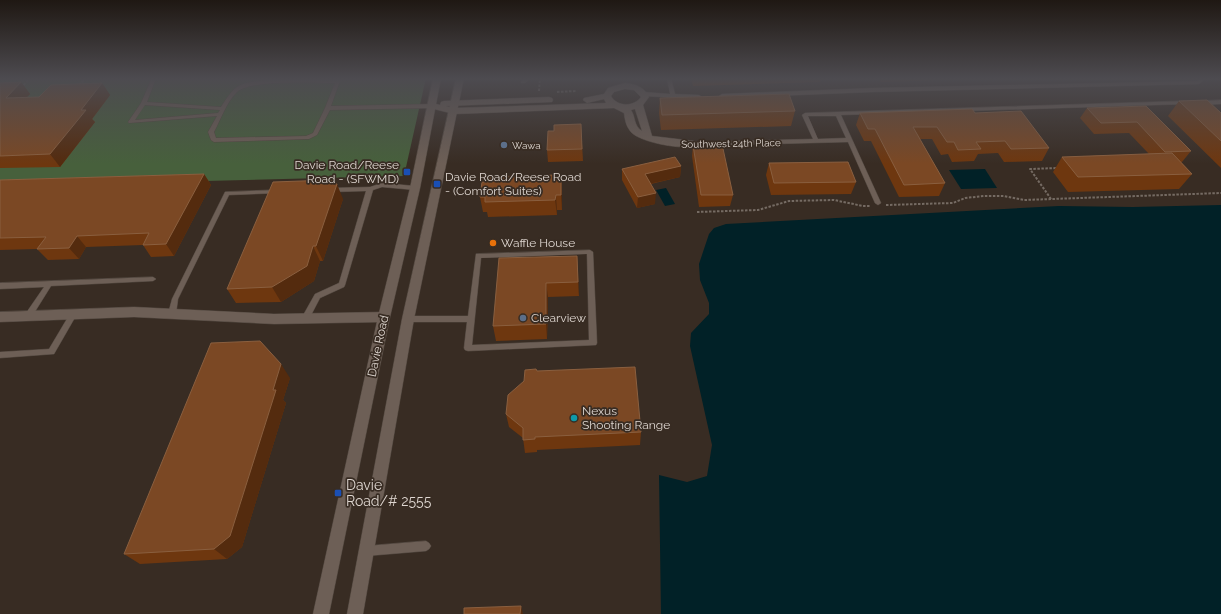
<svg xmlns="http://www.w3.org/2000/svg" width="1221" height="614" font-family="Raleway,sans-serif">
<style>
.green{fill:#47603c}
.water{fill:#012127}
.lines{fill:none;stroke-linecap:round;stroke-linejoin:round}
.lane-casing{stroke:#51473f;stroke-width:1}
.street-casing{stroke:#51473f;stroke-width:1}
.secondary-casing{stroke:#51473f;stroke-width:1}
.path{stroke:#756b63;stroke-width:2;stroke-dasharray:2.5 1.5;stroke-linecap:butt}
.lane{fill:#6d5f56;fill-rule:evenodd}
.street{fill:#6d5f56;fill-rule:evenodd}
.secondary{fill:#6d5f56;fill-rule:evenodd}
.wall{fill:#6e370f}
.shaded-wall{fill:#542b0e}
.building{fill:#7b4824;stroke:#8a5f3f}
.service-dot{fill:#5c6f8a;stroke:#382c23;stroke-width:1.5}
.transit-dot{fill:#1a4fb4;stroke:#382c23;stroke-width:1.5}
.food-dot{fill:#e8710a;stroke:#382c23;stroke-width:1.5}
.culture-dot{fill:#0f9aa8;stroke:#382c23;stroke-width:1.5}
.labels{text-anchor:middle;stroke-width:3.5;stroke-linejoin:round;paint-order:stroke}
.far-street-label{font-size:10px;fill:#dfd7d1;stroke:#382c23}
.far-poi-label{font-size:10px;fill:#dfd7d1;stroke:#382c23;text-anchor:start}
.poi-label{font-size:12px;fill:#dfd7d1;stroke:#382c23;text-anchor:start}
.street-label{font-size:12px;fill:#dfd7d1;stroke:#382c23}
.near-poi-label{font-size:14px;fill:#dfd7d1;stroke:#382c23;text-anchor:start}
</style>
<rect width="100%" height="100%" fill="#382c23"/>
<path class="green" d="M0,78H426L404,176L0,186Z"/>
<g class="water">
<path d="M985,169L997,188L961,189L949,170Z"/>
<path d="M666,188L675,204L665,206L656,190Z"/>
<path d="M1221,205V614H661L659,475L687,482L707,476L712,445L690,346L691,333L709,314V303L700,280L699,264L709,234L714,228L726,224L1059,206L1133,207Z"/>
</g>
<g class="lines">
<g class="lane-casing">
<g id="lane">
<path d="M152,78H156L147,102L221,107C225,101 230,92 237,87C254,76 314,80 336,80L337,78H341L331,106L433,104L436,106L433,108L330,110L317,135L309,139L214,142L211,140L208,132L217,116L129,123L128,122L141,103ZM335,83L325,108L313,133L306,136L216,138L214,132C221,119 226,103 237,92C251,79 315,83 335,83ZM145,105L220,110L218,113L135,120Z"/>
<path d="M526,78H531L525,83H521V81Z"/>
<path d="M667,78H671L675,94L699,95L702,97L699,99L644,96L641,94L644,92L670,94Z"/>
<path d="M1201,78H1206L1199,84L872,92L722,98L719,96L722,94L872,88L1198,81Z"/>
<path d="M1221,100V104L1200,105L1197,103L1200,101Z"/>
<path d="M1185,101L1188,103L1187,104L841,115L881,203L878,205L875,203L848,142L694,146L691,144L694,142L813,139L802,115L805,113ZM808,116H836L846,138L818,139Z"/>
<path d="M382,183L415,186L418,188L415,190L382,187L373,190L345,285L344,287L320,298L308,321H302L301,319L315,294L339,283L366,191L330,192L327,190L330,188L370,187Z"/>
<path d="M276,190L279,192L278,193L229,195L178,299L176,314L174,316H170L168,314L172,299L225,192Z"/>
<path d="M590,250L593,252L597,343L596,345L468,351L465,350L464,348L467,322H408L405,321L404,319L405,317L408,316H468L476,254ZM587,254L589,340L472,345L481,258Z"/>
<path d="M153,277L156,279L153,281L51,286L31,318H25L24,316L44,287L0,289V283Z"/>
<path d="M73,311L75,312L77,314L54,354L0,358V352L49,349L71,312Z"/>
<path d="M426,541L429,543L431,546L429,549L426,551L366,556L363,554L361,551L363,548L366,546Z"/>
</g>
</g>
<g class="street-casing">
<g id="street">
<path d="M625,83C636,84 644,87 649,97L643,105L652,136L694,141L699,144L697,146C683,150 643,143 632,133C626,127 625,120 624,113L614,108L454,114L430,108L429,106L433,103L440,105L441,102L444,101L549,97L552,98L553,100L552,102L446,106L454,108L606,103L604,99L587,103L583,100L584,98L604,94L608,88ZM625,89L634,90L641,97C634,107 617,107 611,96L614,92ZM635,109L642,131C633,125 636,117 631,110Z"/>
<path d="M134,307L274,314L384,312L388,314L390,317L388,320L384,322L274,324L134,317L0,322V312Z"/>
</g>
</g>
<g class="secondary-casing">
<g id="secondary">
<path d="M433,78H441L420,188L390,317L329,614H313L378,317L410,188Z"/>
<path d="M456,78H464L414,319L363,614H347L402,319Z"/>
</g>
</g>
<g class="path">
<path d="M79,85L86,78"/>
<path d="M21,88L30,78"/>
<path d="M539,91L540,78"/>
<path d="M557,92L576,91"/>
<path d="M1051,199L1030,169L1058,168"/>
<path d="M886,205L953,203L965,198L984,196H1004L1024,200L1221,193"/>
<path d="M697,212L758,210L789,201L834,200L863,206H871"/>
</g>
<use href="#lane" class="lane"/>
<use href="#street" class="street"/>
<use href="#secondary" class="secondary"/>
</g>
<g class="wall">
<path d="M691,78H821L820,82L693,86Z"/>
<path d="M879,78H1001L881,82Z"/>
<path d="M21,82L30,94L26,98L39,97L102,83L110,95L92,119L95,122L60,167L0,168V83Z"/>
<path d="M660,98L795,111L791,126L661,130L659,113Z"/>
<path d="M1179,101L1221,113V168L1168,116Z"/>
<path d="M1146,106L1191,151L1182,162H1181L1192,174L1179,189L1068,192L1053,172L1062,157L1149,154L1129,133L1094,134L1080,118L1087,108Z"/>
<path d="M860,113H975L1049,148L1042,161L1004,162L998,153L978,154L974,161L952,162L948,154L941,155L932,139H920L945,183L939,196L899,197L871,141H864L856,125Z"/>
<path d="M581,124L583,161L548,162L547,150L554,131Z"/>
<path d="M693,145L733,195L730,206L699,207L692,156Z"/>
<path d="M769,163L856,182L851,194L771,195L766,175Z"/>
<path d="M681,166L680,177L651,184L655,204L637,208L622,180V169Z"/>
<path d="M204,174L211,185L174,256L151,257L143,245L86,247L79,259L48,260L37,249L0,250V180Z"/>
<path d="M556,179H561L562,194V210H557V215L488,217L487,212H483L480,197Z"/>
<path d="M343,199L323,261H320L314,281L281,302L236,303L227,289Z"/>
<path d="M577,256L579,296L548,297L547,339L496,341L493,326Z"/>
<path d="M537,371L641,432L640,445L537,450V452L525,453L523,438L509,427L506,414Z"/>
<path d="M290,378L283,400L286,403L242,547L227,559L140,564L124,554Z"/>
</g>
<g class="shaded-wall">
<path d="M21,82L30,94L15,110L6,98Z"/>
<path d="M102,83L110,95L92,119L95,122L60,167L50,154L81,110Z"/>
<path d="M681,166L680,177L644,185L645,174Z"/>
<path d="M204,174L211,185L174,256L166,244Z"/>
<path d="M561,179L562,194V210L561,195Z"/>
<path d="M337,184L343,199L323,261L316,246Z"/>
<path d="M656,193L655,204L637,208L638,197Z"/>
<path d="M556,195L557,210V215L555,200Z"/>
<path d="M77,236L86,247L79,259L69,248Z"/>
<path d="M313,246L320,261L314,281L281,302L272,287Z"/>
<path d="M577,256L578,270L579,296L578,282Z"/>
<path d="M546,283L548,297L547,339L546,324Z"/>
<path d="M281,364L290,378L283,400L286,403L242,547L227,559L214,549L273,390Z"/>
<path d="M521,606L523,614H520Z"/>
</g>
<g class="building">
<path d="M21,82L6,98L39,97L51,85L102,83L81,110H86L50,154L0,156V83Z"/>
<path d="M789,94L795,111L662,115L660,98Z"/>
<path d="M1207,100L1221,113V141L1179,101Z"/>
<path d="M1146,106L1191,151L1165,152L1137,122L1101,123L1087,108Z"/>
<path d="M972,109L975,113L1021,111L1049,148L1011,149L1005,141L976,142L981,149L958,150L954,142H947L937,127H913L945,183L904,185L875,129H868L860,113Z"/>
<path d="M581,124L582,149L547,150L548,131H554V125Z"/>
<path d="M722,144L733,195H701L693,145Z"/>
<path d="M1172,153L1192,174L1078,177L1062,157Z"/>
<path d="M675,157L681,166L645,174L656,193L638,197L622,169Z"/>
<path d="M848,162L856,182L774,183L769,163Z"/>
<path d="M204,174L166,244L143,245L149,233L77,236L69,248L37,249L46,237L0,238V180Z"/>
<path d="M556,175V179H561V195H556L555,200L485,202V197H480L482,182H487L488,177Z"/>
<path d="M330,180L337,184L316,246H313L307,266L272,287L227,289L273,182Z"/>
<path d="M577,256L578,282L546,283V324L493,326L499,258Z"/>
<path d="M260,341L281,364L273,390H276L230,536L214,549L124,554L211,343Z"/>
<path d="M635,367L641,432L535,437V439L523,440V428L506,414L508,395L524,381L525,370L536,369L537,371Z"/>
<path d="M521,606L520,614H464V608Z"/>
</g>
<linearGradient id="sky" x2="0" y2="1"><stop stop-color="#1f1813"/><stop offset="0.48" stop-color="#4d4b50"/><stop offset="1" stop-color="#4d4b50" stop-opacity="0"/></linearGradient>
<rect width="1221" height="164" fill="url(#sky)"/>
<g class="service-dot">
<circle cx="504" cy="145" r="4"/>
<circle cx="523" cy="318" r="4"/>
</g>
<g class="transit-dot">
<rect x="403" y="168" width="8" height="8" rx="2"/>
<rect x="433" y="180" width="8" height="8" rx="2"/>
<rect x="334" y="489" width="8" height="8" rx="2"/>
</g>
<circle class="food-dot" cx="493" cy="243" r="4"/>
<circle class="culture-dot" cx="574" cy="418" r="4"/>
<g class="labels">
<g class="far-street-label">
<text transform="translate(731 143) rotate(-1)" y="4">Southwest 24th Place</text>
</g>
<g class="far-poi-label">
<text x="512" y="149">Wawa</text>
</g>
<g class="poi-label">
<text x="399" y="169" text-anchor="end">Davie Road/Reese<tspan x="399" dy="14">Road - (SFWMD)</tspan></text>
<text x="445" y="181">Davie Road/Reese Road<tspan x="445" dy="14">- (Comfort Suites)</tspan></text>
<text x="501" y="247">Waffle House</text>
<text x="531" y="322">Clearview</text>
<text x="582" y="415">Nexus<tspan x="582" dy="14">Shooting Range</tspan></text>
</g>
<g class="street-label">
<text transform="translate(378 346) rotate(-78)" y="4">Davie Road</text>
</g>
<g class="near-poi-label">
<text x="346" y="490">Davie<tspan x="346" dy="16">Road/# 2555</tspan></text>
</g>
</g>
</svg>
